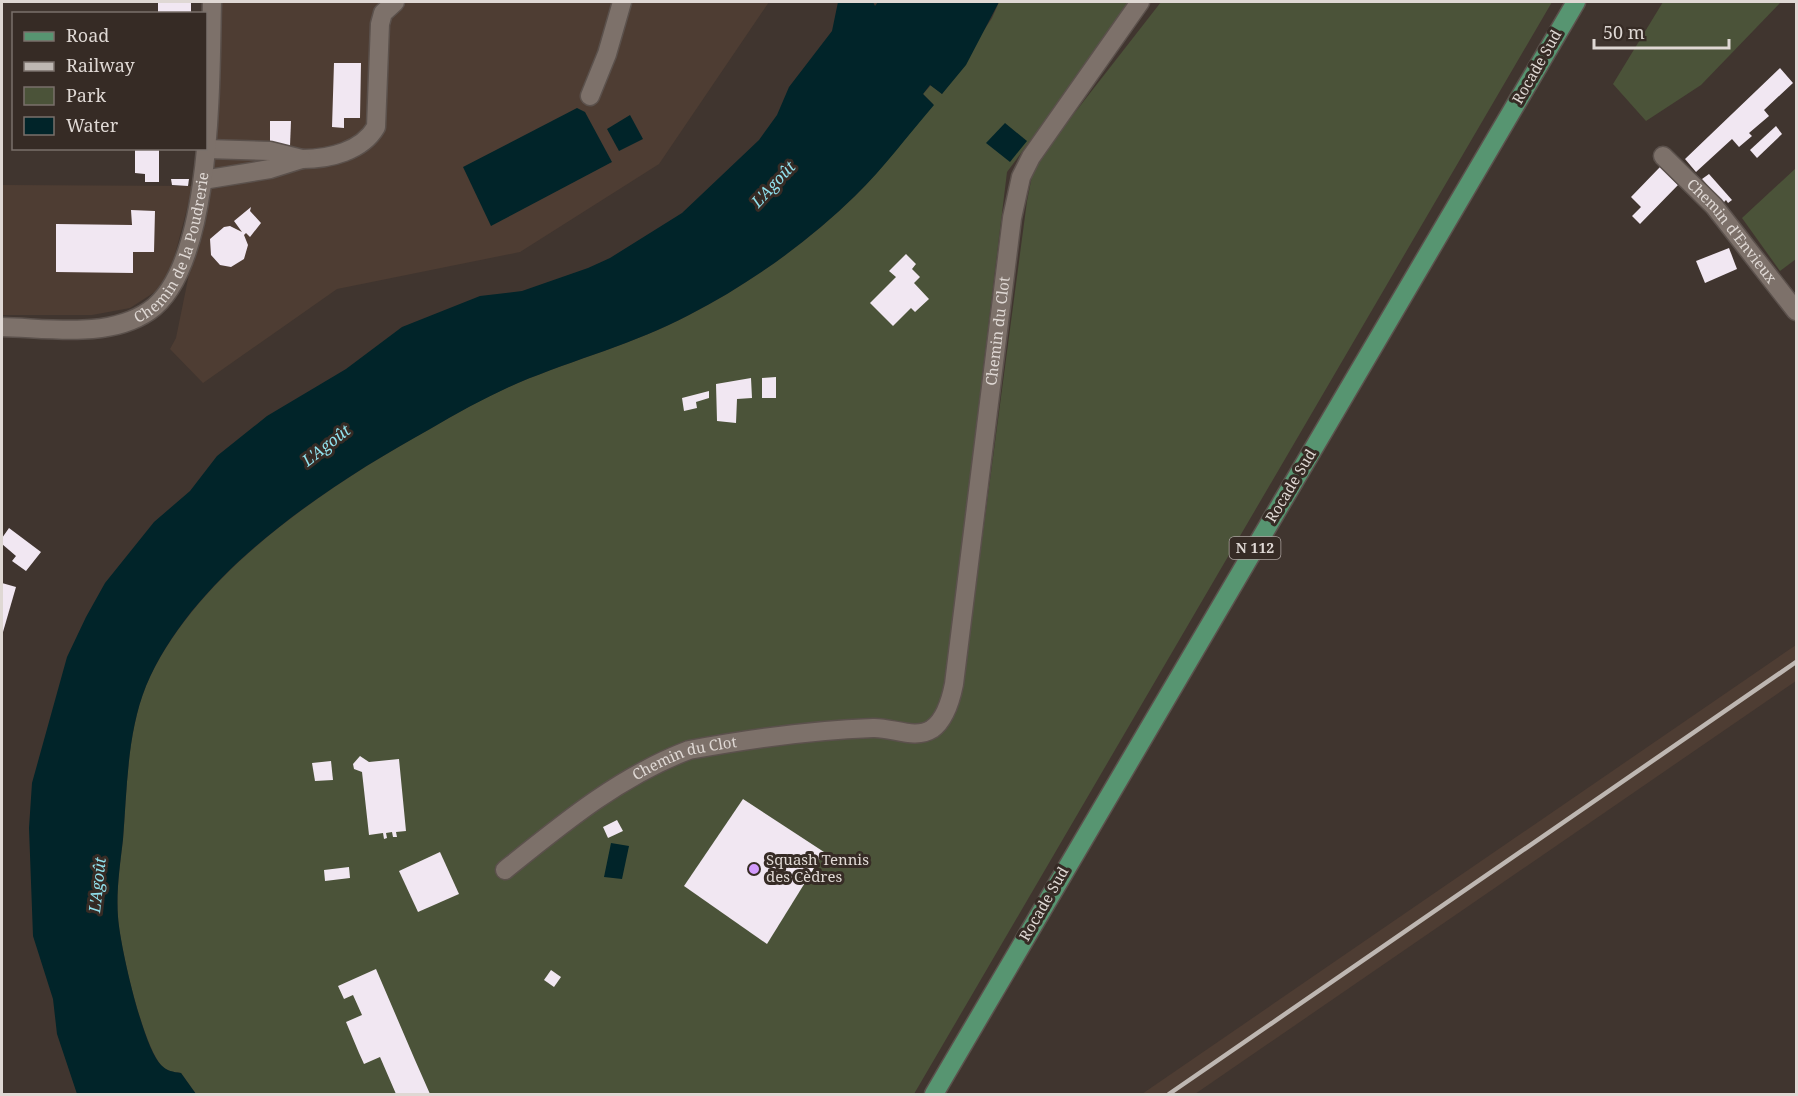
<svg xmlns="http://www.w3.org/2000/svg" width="1798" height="1096" font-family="'Noto Serif',serif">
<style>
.built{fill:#4e3d33}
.green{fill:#4b5339}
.water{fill:#012429}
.building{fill:#f1e7f2}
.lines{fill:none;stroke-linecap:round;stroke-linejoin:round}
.minor-casing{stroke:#5b514c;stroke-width:21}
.major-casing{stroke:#5b514c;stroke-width:21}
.minor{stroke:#7d716a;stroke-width:18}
.major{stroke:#579571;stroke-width:18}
.rail{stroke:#beb7b2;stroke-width:4.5}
.poi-dot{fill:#d39cfd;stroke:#362b25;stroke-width:2}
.labels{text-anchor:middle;stroke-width:6;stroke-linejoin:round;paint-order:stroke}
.shield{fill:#362b25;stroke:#aca4a0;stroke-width:1.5}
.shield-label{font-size:14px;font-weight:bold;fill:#dfd8d4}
.street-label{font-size:15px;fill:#dfd8d4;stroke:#362b25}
.poi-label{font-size:15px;fill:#dfd8d4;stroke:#362b25;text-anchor:start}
.water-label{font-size:16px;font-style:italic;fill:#91e1ed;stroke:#362b25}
</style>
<rect width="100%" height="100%" fill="#40352f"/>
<g class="built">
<path d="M211,2H769L659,164L520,252L337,289L203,383L170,349L176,338L207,186Z"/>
<path d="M2,185L193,186L173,262L161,288L130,308L92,315H2Z"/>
<path d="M1796,645V681L1195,1094H1142Z"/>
</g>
<g class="green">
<path d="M999,2H1133L1007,172L947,665L962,691L1027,201L1033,171L1055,138L1161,2H1552L914,1094H196L181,1073C173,1072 167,1071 162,1066C143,1047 120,946 118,917C116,892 120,865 123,840C127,790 127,733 146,686C194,574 327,486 430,429C459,412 487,396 518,383C575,359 634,344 689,315C749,284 807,243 855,196C884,167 908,135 933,104L923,94L931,85L942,94L992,18Z"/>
<path d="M1663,2H1781L1701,85L1646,121L1613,84Z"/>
<path d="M1796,168V259L1780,271L1742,218Z"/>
</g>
<g class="water">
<path d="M838,2H873L875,6L878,2H999L966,65L942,94L930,85L923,94L934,105C908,135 884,168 855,196C807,243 749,284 689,315C634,344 575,359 518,383C488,396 459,412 430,429C327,486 194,573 146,686C127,733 127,790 123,839C120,865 116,892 118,917C120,946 143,1047 161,1065C167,1071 173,1072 181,1073L196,1094H77L57,1034L53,999L33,936L29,828L32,783L67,657L86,617L105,583L154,522L190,491L217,456L267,416L346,369L402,327L480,296L522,291L588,268L610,258L682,213L759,140L777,115L789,87L832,31Z"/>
<path d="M577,108L585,112L612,162L491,226L463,167Z"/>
<path d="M630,115L643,139L619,151L607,129Z"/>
<path d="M1005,123L1027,141L1010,162L986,143Z"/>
<path d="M611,843L629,846L622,879L604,877Z"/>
</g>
<g class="building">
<rect x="158" y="2" width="33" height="12"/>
<path d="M334,63H361L360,118H344V128L332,127Z"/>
<path d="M1780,68L1793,83L1764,110L1769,116L1749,133L1752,136L1739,147L1732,139L1696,172L1685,159Z"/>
<path d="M270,121H291L290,146L270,145Z"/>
<path d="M1776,126L1782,134L1757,158L1750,150Z"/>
<path d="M135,148H159V182H145V174L135,173Z"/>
<path d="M1660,167L1678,185L1640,224L1632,216L1641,207L1631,197Z"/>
<path d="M1709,174L1732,200L1728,203L1726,200L1723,203L1702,179Z"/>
<path d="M171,179H189L188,186L172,185Z"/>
<path d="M251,207L250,211L261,223L250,237L246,233L244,235L248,245L244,259L231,267L220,265L211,255L210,239L224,227L230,226L242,232L234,221Z"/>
<path d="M131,210L155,211L154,252H133V273L56,272V224L132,225Z"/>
<path d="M1729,248L1737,269L1705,283L1696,261Z"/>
<path d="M906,254L916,264L912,269L920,277L914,283L929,299L915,312L911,308L893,326L870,303L896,277L889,271Z"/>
<path d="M776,377V398H762V378Z"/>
<path d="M751,378L752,398L737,399L736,423L717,421L716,384Z"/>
<path d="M709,391V398L696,402L697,408L684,411L682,398Z"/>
<path d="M9,528L41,552L26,571L12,561L16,556L2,544V538Z"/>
<path d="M2,583L16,587L3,632L2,631Z"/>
<path d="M360,756L369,762L399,759L406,831L396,832L397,837H393L392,832L386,833L387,838L384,839L383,833L369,835L362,772L354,769L353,764Z"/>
<path d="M331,761L333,780L315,781L312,763Z"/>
<path d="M743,799L824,852L767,944L684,886Z"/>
<path d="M617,820L623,831L608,838L603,827Z"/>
<path d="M440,852L459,894L418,912L399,871Z"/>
<path d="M349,867L350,878L325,881L324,870Z"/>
<path d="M376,969L415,1060L430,1094H396L380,1057L364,1064L359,1053L346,1022L362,1015L353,995L344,999L338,986Z"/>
<path d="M551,970L561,977L554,987L544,980Z"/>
</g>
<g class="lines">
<g class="minor-casing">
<g id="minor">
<path d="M590,96L607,54L622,2"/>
<path id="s1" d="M1663,156L1714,206L1796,311"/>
<path d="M302,159C330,159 362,151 376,127L380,24L383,13L395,2"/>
<path d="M203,180L270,169L302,159L270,151L207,149"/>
<path id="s2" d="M2,327C48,328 108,339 149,311C214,267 210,75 212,2"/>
<path id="s3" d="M505,870C562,824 620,776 689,750C749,739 813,730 873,728C892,727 915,740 932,729C945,720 951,699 954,684L1012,218L1021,177L1031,157L1140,2"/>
</g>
</g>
<g class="major-casing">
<path id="major" d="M934,1094L1576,2"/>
</g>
<use href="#minor" class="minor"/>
<use href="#major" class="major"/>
<path class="rail" d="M1169,1094L1796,662"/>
</g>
<circle class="poi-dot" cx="754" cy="869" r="6"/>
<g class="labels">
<rect class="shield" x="1229.5" y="537" width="51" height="22" rx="4.5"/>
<g class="shield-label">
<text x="1255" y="553">N 112</text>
</g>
<g class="street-label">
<text transform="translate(1537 67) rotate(-60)" y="5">Rocade Sud</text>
<text dy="5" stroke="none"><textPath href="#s1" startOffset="102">Chemin d'Envieux</textPath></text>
<text dy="5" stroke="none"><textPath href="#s2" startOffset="219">Chemin de la Poudrerie</textPath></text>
<text dy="5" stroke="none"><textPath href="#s3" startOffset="873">Chemin du Clot</textPath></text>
<text transform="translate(1291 486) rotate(-59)" y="5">Rocade Sud</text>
<text dy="5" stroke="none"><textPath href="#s3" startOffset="214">Chemin du Clot</textPath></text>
<text transform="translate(1044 904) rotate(-60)" y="5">Rocade Sud</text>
</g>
<g class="poi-label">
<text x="766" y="865">Squash Tennis<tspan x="766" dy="17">des Cèdres</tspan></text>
</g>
<g class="water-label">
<text transform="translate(773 184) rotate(-47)" y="6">L'Agoût</text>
<text transform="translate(326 445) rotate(-38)" y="6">L'Agoût</text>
<text transform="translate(97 885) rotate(-84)" y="6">L'Agoût</text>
</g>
</g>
<rect width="1798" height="1096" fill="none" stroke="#dfd8d4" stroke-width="6"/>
<rect x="12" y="12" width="195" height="138" fill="#362b25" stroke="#7a706b" stroke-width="1.5"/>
<rect x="24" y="32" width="30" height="9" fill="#579571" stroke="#7a706b" stroke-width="1.5"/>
<text x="66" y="42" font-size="18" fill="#dfd8d4">Road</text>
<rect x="24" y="62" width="30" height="9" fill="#beb7b2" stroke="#7a706b" stroke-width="1.5"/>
<text x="66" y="72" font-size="18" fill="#dfd8d4">Railway</text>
<rect x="24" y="87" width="30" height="18" fill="#4b5339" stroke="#7a706b" stroke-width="1.5"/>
<text x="66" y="102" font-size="18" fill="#dfd8d4">Park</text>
<rect x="24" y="117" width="30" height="18" fill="#012429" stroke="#7a706b" stroke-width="1.5"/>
<text x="66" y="132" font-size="18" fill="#dfd8d4">Water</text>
<path d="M1594 39v9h135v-9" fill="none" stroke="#dfd8d4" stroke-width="3"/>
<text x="1603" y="39" font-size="18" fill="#dfd8d4" stroke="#362b25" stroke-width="4.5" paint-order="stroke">50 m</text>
</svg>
